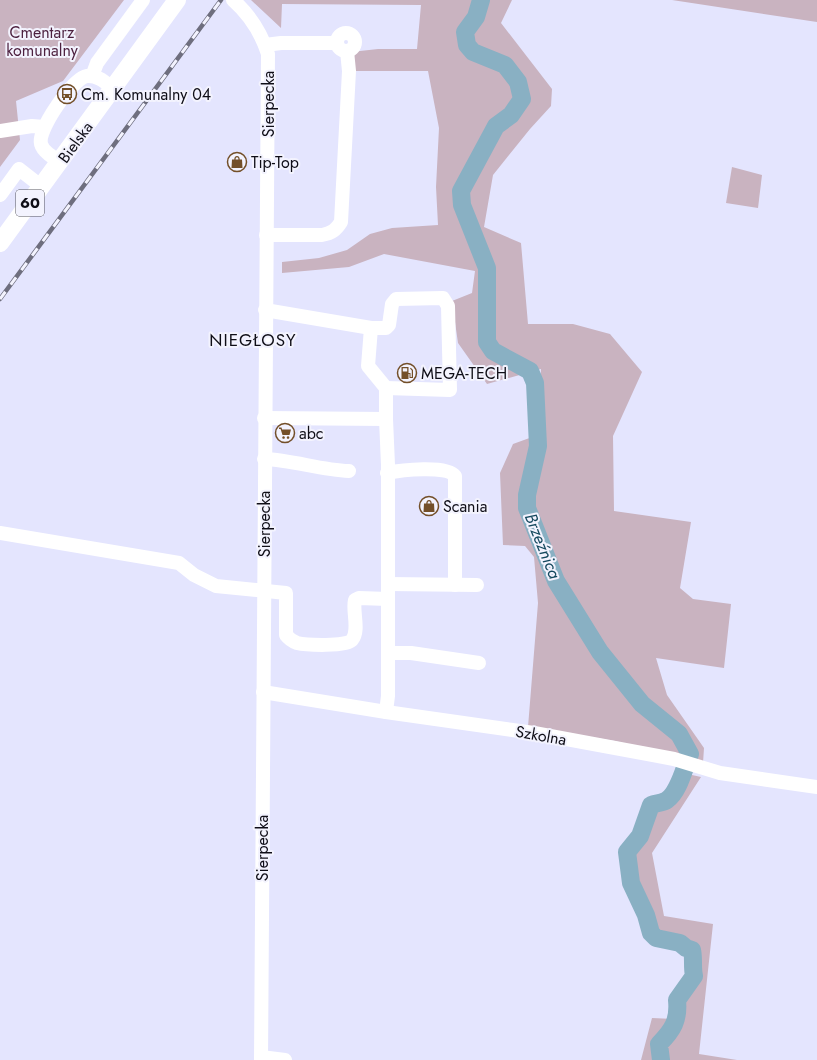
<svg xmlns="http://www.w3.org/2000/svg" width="817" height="1060" font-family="Jost,sans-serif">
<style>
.green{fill:#c9b3c0}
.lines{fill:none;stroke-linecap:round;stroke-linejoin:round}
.river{stroke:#89b0c3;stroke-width:18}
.minor{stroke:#fff;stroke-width:14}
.major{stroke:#fff;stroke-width:18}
.rail-casing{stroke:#6e6e7e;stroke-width:4.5}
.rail{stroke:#f3f3fe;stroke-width:3;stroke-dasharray:9;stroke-linecap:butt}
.labels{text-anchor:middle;stroke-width:4;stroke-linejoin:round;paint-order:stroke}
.shield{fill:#f3f3fe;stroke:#53535c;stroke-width:1}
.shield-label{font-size:15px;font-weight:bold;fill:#0f0e17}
.park-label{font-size:16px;fill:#4c1f3e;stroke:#f3f3fe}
.poi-label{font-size:16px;fill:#0f0e17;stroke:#f3f3fe;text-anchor:start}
.street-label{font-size:16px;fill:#0f0e17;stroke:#f3f3fe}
.neighbourhood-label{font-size:17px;letter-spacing:1px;fill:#0f0e17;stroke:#f3f3fe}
.water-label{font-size:17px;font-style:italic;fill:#14485d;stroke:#f3f3fe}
</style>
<rect width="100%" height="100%" fill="#e4e5fe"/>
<g class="green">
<path d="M0,0H124L63,81L16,101L20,140L0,167Z"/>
<path d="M251,0H512L501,23L552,89L551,106L530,129L493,175L484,227L521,243L528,324H573L610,334L642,372L613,436L614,511L691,522L680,588L693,599L731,604L724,668L656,658L667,695L704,748L703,763L615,741L528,727L538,603L534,557L525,546L503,545L500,473L513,444L546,432L539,410L541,369L487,384L458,343L452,301L472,293L475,271L384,254L349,267L282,273V262L319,258L347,250L370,234L392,228L438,225L436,187L439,128L428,71H351V52L378,49H417L421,5L282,4L281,28Z"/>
<path d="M672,0H817V22Z"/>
<path d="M732,167L762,175L758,208L726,203Z"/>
<path d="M687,770H689L692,775L701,777L652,853L664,916L713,924L699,1054L737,1060H663L661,1044C671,1033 684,1018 679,1001L695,976L694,962L696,956L693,948L687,947L681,941L655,935L651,929L649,915L639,896L640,890L633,882L629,853L647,831L649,816L655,806H665C680,794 686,790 687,770Z"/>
<path d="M652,1018L674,1019L670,1029L657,1043L659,1060H641Z"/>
</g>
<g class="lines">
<path class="river" d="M481,0L476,17L465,32L467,45L473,52L505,65L518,82L522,99L511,115L496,126L461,191L462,205L487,268V342L493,351L530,371L535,383L538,446L527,495V508L556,581L600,652L642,704L679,734L690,754C684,768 679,792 667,800C663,803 656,803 651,805L640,836L627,852L631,883L646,915L651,933L656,938L680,943L686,948L692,950C694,959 692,967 694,976L677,1000C679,1020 673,1030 659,1044L661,1060"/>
<g class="minor">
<path d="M233,0C250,15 261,32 268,54L261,1060"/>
<circle cx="346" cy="42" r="9"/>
<path d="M265,45L281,43H337"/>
<path d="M95,76L94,71L97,63L143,0"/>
<path d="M0,131L32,126L44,127"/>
<path d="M61,162C54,158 43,152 41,144C37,130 73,78 87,76C98,75 106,83 114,89"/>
<path d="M0,195L19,169L42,187"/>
<path d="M266,235H322C332,233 336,230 341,222L349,71L347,51"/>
<path d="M371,328H386L389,325L392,304L396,299L443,298L448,306L450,390L386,388"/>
<path d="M264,418L386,419V388L368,366L371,328L265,310"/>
<path d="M386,419L388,465V696L386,712"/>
<path d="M264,459C293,460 320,470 349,471"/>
<path d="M387,473C401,470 447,465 455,476V585"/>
<path d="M0,533L179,563L194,575L216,586L286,593V635C289,639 292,641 297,643C305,645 347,647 352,640C360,630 352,611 355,600L359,598L388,599"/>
<path d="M388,584L477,585"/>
<path d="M388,653H411L479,663"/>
<path d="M263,692L386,712L534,733L674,759L720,773L817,787"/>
<path d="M261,1057L285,1060"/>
</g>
<path class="major" d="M0,243L177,0"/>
<g class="rail-casing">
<path id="rail" d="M0,299L221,0"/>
</g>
<use href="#rail" class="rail"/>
</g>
<defs>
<g id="bus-ring" transform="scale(1)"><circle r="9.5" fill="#f3f3fe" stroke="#734f29" stroke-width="1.5"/><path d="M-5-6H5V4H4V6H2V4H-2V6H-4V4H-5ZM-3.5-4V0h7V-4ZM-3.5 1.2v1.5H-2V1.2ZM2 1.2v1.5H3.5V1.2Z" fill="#734f29"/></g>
<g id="shop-ring" transform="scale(1)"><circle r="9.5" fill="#f3f3fe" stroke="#734f29" stroke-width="1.5"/><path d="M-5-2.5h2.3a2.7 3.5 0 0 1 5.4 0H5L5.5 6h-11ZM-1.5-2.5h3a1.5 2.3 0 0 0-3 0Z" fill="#734f29"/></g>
<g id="fuel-ring" transform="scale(1)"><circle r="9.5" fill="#f3f3fe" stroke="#734f29" stroke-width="1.5"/><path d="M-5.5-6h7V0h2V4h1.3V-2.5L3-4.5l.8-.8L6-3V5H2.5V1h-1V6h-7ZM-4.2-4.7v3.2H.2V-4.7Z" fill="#734f29"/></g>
<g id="supermarket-ring" transform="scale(1)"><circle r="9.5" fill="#f3f3fe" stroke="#734f29" stroke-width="1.5"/><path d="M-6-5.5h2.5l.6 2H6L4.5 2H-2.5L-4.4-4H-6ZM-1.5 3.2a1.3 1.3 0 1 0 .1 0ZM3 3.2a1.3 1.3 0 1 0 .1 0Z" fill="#734f29"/></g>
</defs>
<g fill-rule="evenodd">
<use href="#bus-ring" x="67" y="94"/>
<use href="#shop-ring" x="237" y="162"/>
<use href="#fuel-ring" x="407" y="373"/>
<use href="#supermarket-ring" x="285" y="433"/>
<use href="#shop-ring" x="429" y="506"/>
</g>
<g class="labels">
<rect class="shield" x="16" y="190" width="28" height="26" rx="3"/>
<g class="shield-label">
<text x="30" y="208">60</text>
</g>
<g class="park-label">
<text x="42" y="38">Cmentarz<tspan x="42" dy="18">komunalny</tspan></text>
</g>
<g class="poi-label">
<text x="81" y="100">Cm. Komunalny 04</text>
<text x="251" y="168">Tip-Top</text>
<text x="421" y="379">MEGA-TECH</text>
<text x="299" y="439">abc</text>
<text x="443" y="512">Scania</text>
</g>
<g class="street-label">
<text transform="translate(268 104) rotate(-90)" y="6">Sierpecka</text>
<text transform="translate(75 142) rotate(-54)" y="6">Bielska</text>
<text transform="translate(264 524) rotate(-90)" y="6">Sierpecka</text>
<text transform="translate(541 735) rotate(10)" y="6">Szkolna</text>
<text transform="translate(262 848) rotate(-90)" y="6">Sierpecka</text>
</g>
<g class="neighbourhood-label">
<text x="253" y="346">NIEGŁOSY</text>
</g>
<g class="water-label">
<text transform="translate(543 546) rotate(68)" y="6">Brzeźnica</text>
</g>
</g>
</svg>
